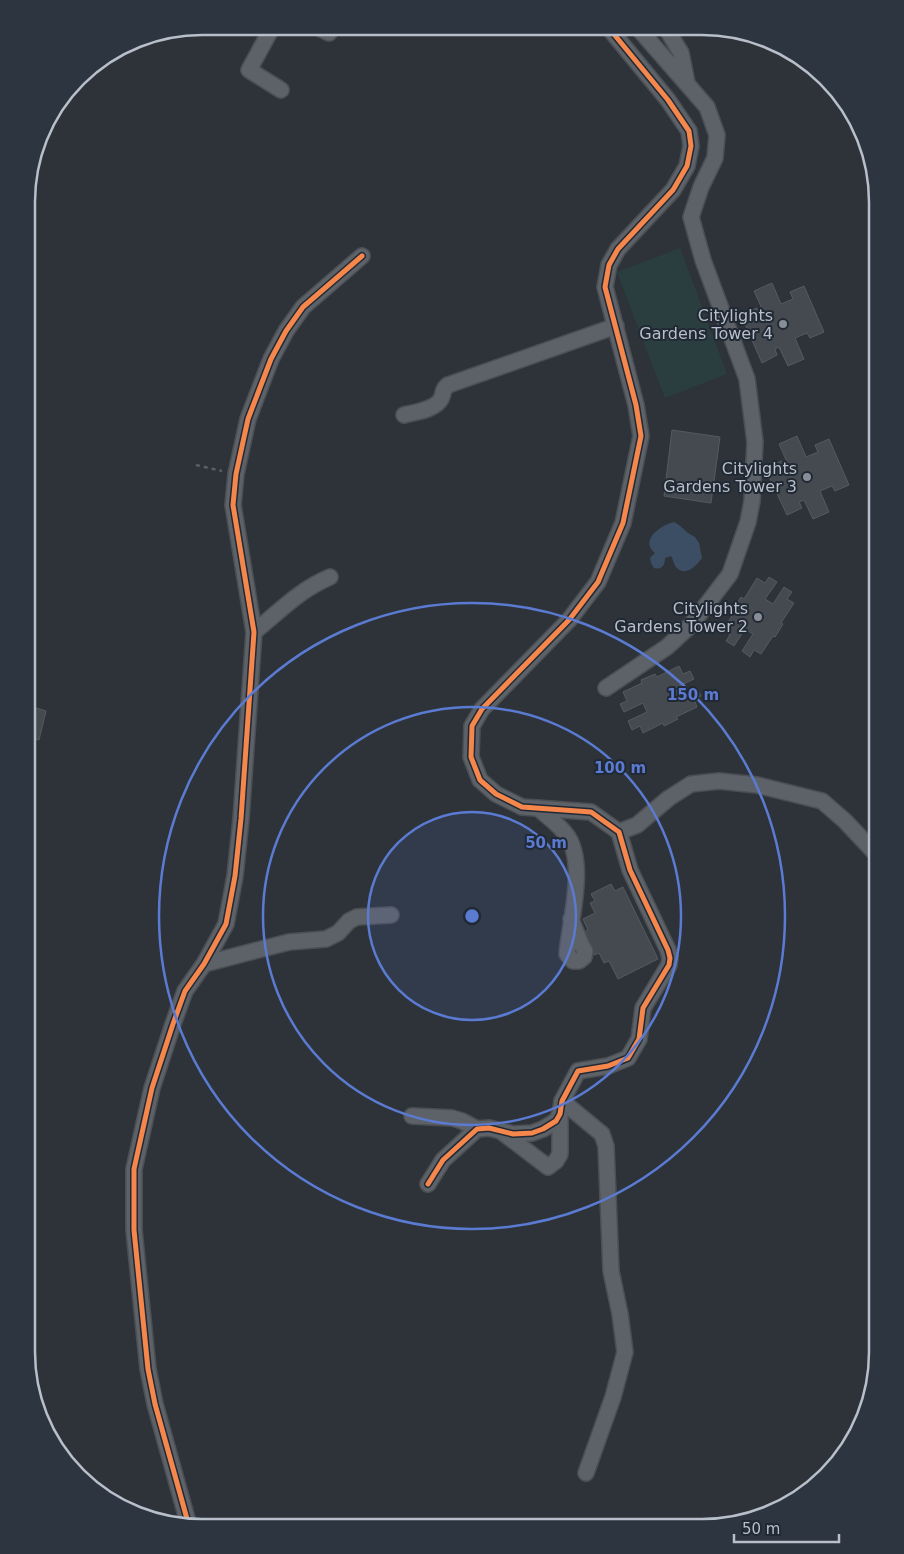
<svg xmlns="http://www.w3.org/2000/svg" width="904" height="1554" font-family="'DejaVu Sans',sans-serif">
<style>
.green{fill:#2a3e40}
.water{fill:#3c4e63}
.building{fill:#454a50;stroke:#555a61}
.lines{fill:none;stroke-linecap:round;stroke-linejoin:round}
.minor-casing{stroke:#4b4f54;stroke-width:18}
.path{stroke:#5a6064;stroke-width:2.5;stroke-dasharray:4 4;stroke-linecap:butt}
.minor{stroke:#5d6168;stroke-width:15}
.cycleway-casing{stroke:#202934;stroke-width:8}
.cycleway{stroke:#f5874c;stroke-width:5}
.ring{fill:none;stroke:#5b7bd2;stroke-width:2.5}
.poi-dot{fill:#878e97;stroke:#202934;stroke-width:2}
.labels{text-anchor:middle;stroke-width:4;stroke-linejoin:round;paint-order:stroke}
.poi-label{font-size:16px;fill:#b8bfca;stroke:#202934;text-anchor:end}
.rim{fill:none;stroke:#b8bfca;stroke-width:2.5}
.centre{fill:#5b7bd2;stroke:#202934;stroke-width:2.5}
.ring-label{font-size:15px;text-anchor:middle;font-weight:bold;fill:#5b7bd2;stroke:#202934;stroke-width:4;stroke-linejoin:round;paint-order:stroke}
</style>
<rect width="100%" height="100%" fill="#2d3339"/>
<path class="green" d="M680,248L727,374L665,398L617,272Z"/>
<path class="water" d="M674,522L679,525L688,533L695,537L699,543L702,558C697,565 686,577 677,568C674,566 673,559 671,556L665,558C665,566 661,570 654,568L651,563L650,558L655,553C639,540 661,525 674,522Z"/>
<g class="building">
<path d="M772,283L781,304L793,299L790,292L804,286L824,332L810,338L807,333L795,338L804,359L788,366L779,347L775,349L777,355L762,363L741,315L757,308L759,313L763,311L754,291Z"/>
<path d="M672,430L720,437L711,503L664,496Z"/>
<path d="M797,436L806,457L818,452L815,445L829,439L849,485L835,491L832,486L820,491L829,512L813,519L804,500L799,502L802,508L787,515L765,468L782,461L784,466L788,464L779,444Z"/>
<path d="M769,577L777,582L765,599L773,604L784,587L792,592L787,599L794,603L781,623L783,624L775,637L773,636L761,654L754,650L750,657L742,651L753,634L745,629L734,646L726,641L730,635L723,630L735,611L732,610L741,597L744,599L757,578L765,583Z"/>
<path d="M679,666L683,674L690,671L694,679L675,688L679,696L697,688L701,696L694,699L697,707L676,717L678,719L664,726L663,723L643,733L640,726L632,730L628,721L647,712L643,703L624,712L620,704L627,701L623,692L642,683L641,680L655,674L657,677Z"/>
<path d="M27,705L46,711L39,740L27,737Z"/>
<path d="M611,884L615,891L623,887L658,959L618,979L609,961L604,963L599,953L594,955L583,933L588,930L583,919L595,913L590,903L595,901L591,894Z"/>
</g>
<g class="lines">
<g class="minor-casing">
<g id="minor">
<path d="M273,26L249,70L281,90"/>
<path d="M317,27L329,33"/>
<path d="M666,28L681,53L687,83"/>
<path d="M404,415C415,412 435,410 441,399C444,393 442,389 448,385L616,326"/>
<path d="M254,632C279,612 299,590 330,577"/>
<path d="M606,688L667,647L691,625L730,574L748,522L752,501L755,442L747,379L703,260L691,217L701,187L715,158L717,135L707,107L638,28"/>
<path d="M538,808C548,817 561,826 568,837C586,865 570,922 567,954L573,961H579L584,957L585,951L581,944L571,919"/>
<path d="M619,832L637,825L669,798L691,784L719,781L757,785L822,801L845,821L878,856"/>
<path d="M204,964L289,942L326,939L338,933L349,921L357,917L391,915"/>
<path d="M562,1101L602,1134L606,1146L611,1271L620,1314L625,1352L613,1397L586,1473"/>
<path d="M412,1116L452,1118L462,1121L477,1129"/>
<path d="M502,1132L548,1167L556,1161L560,1154V1114"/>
<path d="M428,1184L443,1160L477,1129L489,1128L513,1134L532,1133L543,1129L556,1121L560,1114L562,1101L578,1071L608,1066L628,1058L639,1039L643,1008L669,965L670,958L668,950L630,870L619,832L591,812L522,807L496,794L480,780L471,757L472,726L482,709L569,620L598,582L623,523L641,436L636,405L605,287L609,265L618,249L673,190L687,166L691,146L689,131L668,100L608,27"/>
<path d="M189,1526L155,1404L148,1369L134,1230V1169L152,1088L173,1024L185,991L204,964L226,924L235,876L241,819L254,632L233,505L236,474L248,419L271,359L286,331L303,307L362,256"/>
</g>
</g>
<path class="path" d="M196,465L222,471"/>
<use href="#minor" class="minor"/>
<g class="cycleway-casing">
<g id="cycleway">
<path d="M428,1184L443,1160L477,1129L489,1128L513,1134L532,1133L543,1129L556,1121L560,1114L562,1101L578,1071L608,1066L628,1058L639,1039L643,1008L669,965L670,958L668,950L630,870L619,832L591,812L522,807L496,794L480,780L471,757L472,726L482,709L569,620L598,582L623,523L641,436L636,405L605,287L609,265L618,249L673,190L687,166L691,146L689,131L668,100L608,27"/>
<path d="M189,1526L155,1404L148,1369L134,1230V1169L152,1088L173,1024L185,991L204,964L226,924L235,876L241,819L254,632L233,505L236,474L248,419L271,359L286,331L303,307L362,256"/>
</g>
</g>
<use href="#cycleway" class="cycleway"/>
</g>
<circle cx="472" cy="916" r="104" fill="#5b7bd2" fill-opacity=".12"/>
<g class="ring">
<circle cx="472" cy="916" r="104"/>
<circle cx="472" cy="916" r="209"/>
<circle cx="472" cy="916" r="313"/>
</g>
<g class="poi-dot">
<circle cx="783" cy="324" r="5"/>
<circle cx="807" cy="477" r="5"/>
<circle cx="758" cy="617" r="5"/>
</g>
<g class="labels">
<g class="poi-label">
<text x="773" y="321">Citylights<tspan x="773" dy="18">Gardens Tower 4</tspan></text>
<text x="797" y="474">Citylights<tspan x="797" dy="18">Gardens Tower 3</tspan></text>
<text x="748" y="614">Citylights<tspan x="748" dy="18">Gardens Tower 2</tspan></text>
</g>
</g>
<path d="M0 0H904V1554H0ZM202 35H702A167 167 0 0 1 869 202V1352A167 167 0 0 1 702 1519H202A167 167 0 0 1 35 1352V202A167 167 0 0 1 202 35Z" fill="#2c3540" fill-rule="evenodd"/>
<path class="rim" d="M202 35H702A167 167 0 0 1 869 202V1352A167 167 0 0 1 702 1519H202A167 167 0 0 1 35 1352V202A167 167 0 0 1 202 35Z"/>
<circle cx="472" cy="916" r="8" class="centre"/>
<g class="ring-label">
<text x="693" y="700">150 m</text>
<text x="620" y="773">100 m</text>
<text x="546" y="848">50 m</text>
</g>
<path d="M734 1534v8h105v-8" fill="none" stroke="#b8bfca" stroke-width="2.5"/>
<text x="742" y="1534" font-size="15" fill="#b8bfca" stroke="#202934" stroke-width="4" paint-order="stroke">50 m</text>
</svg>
